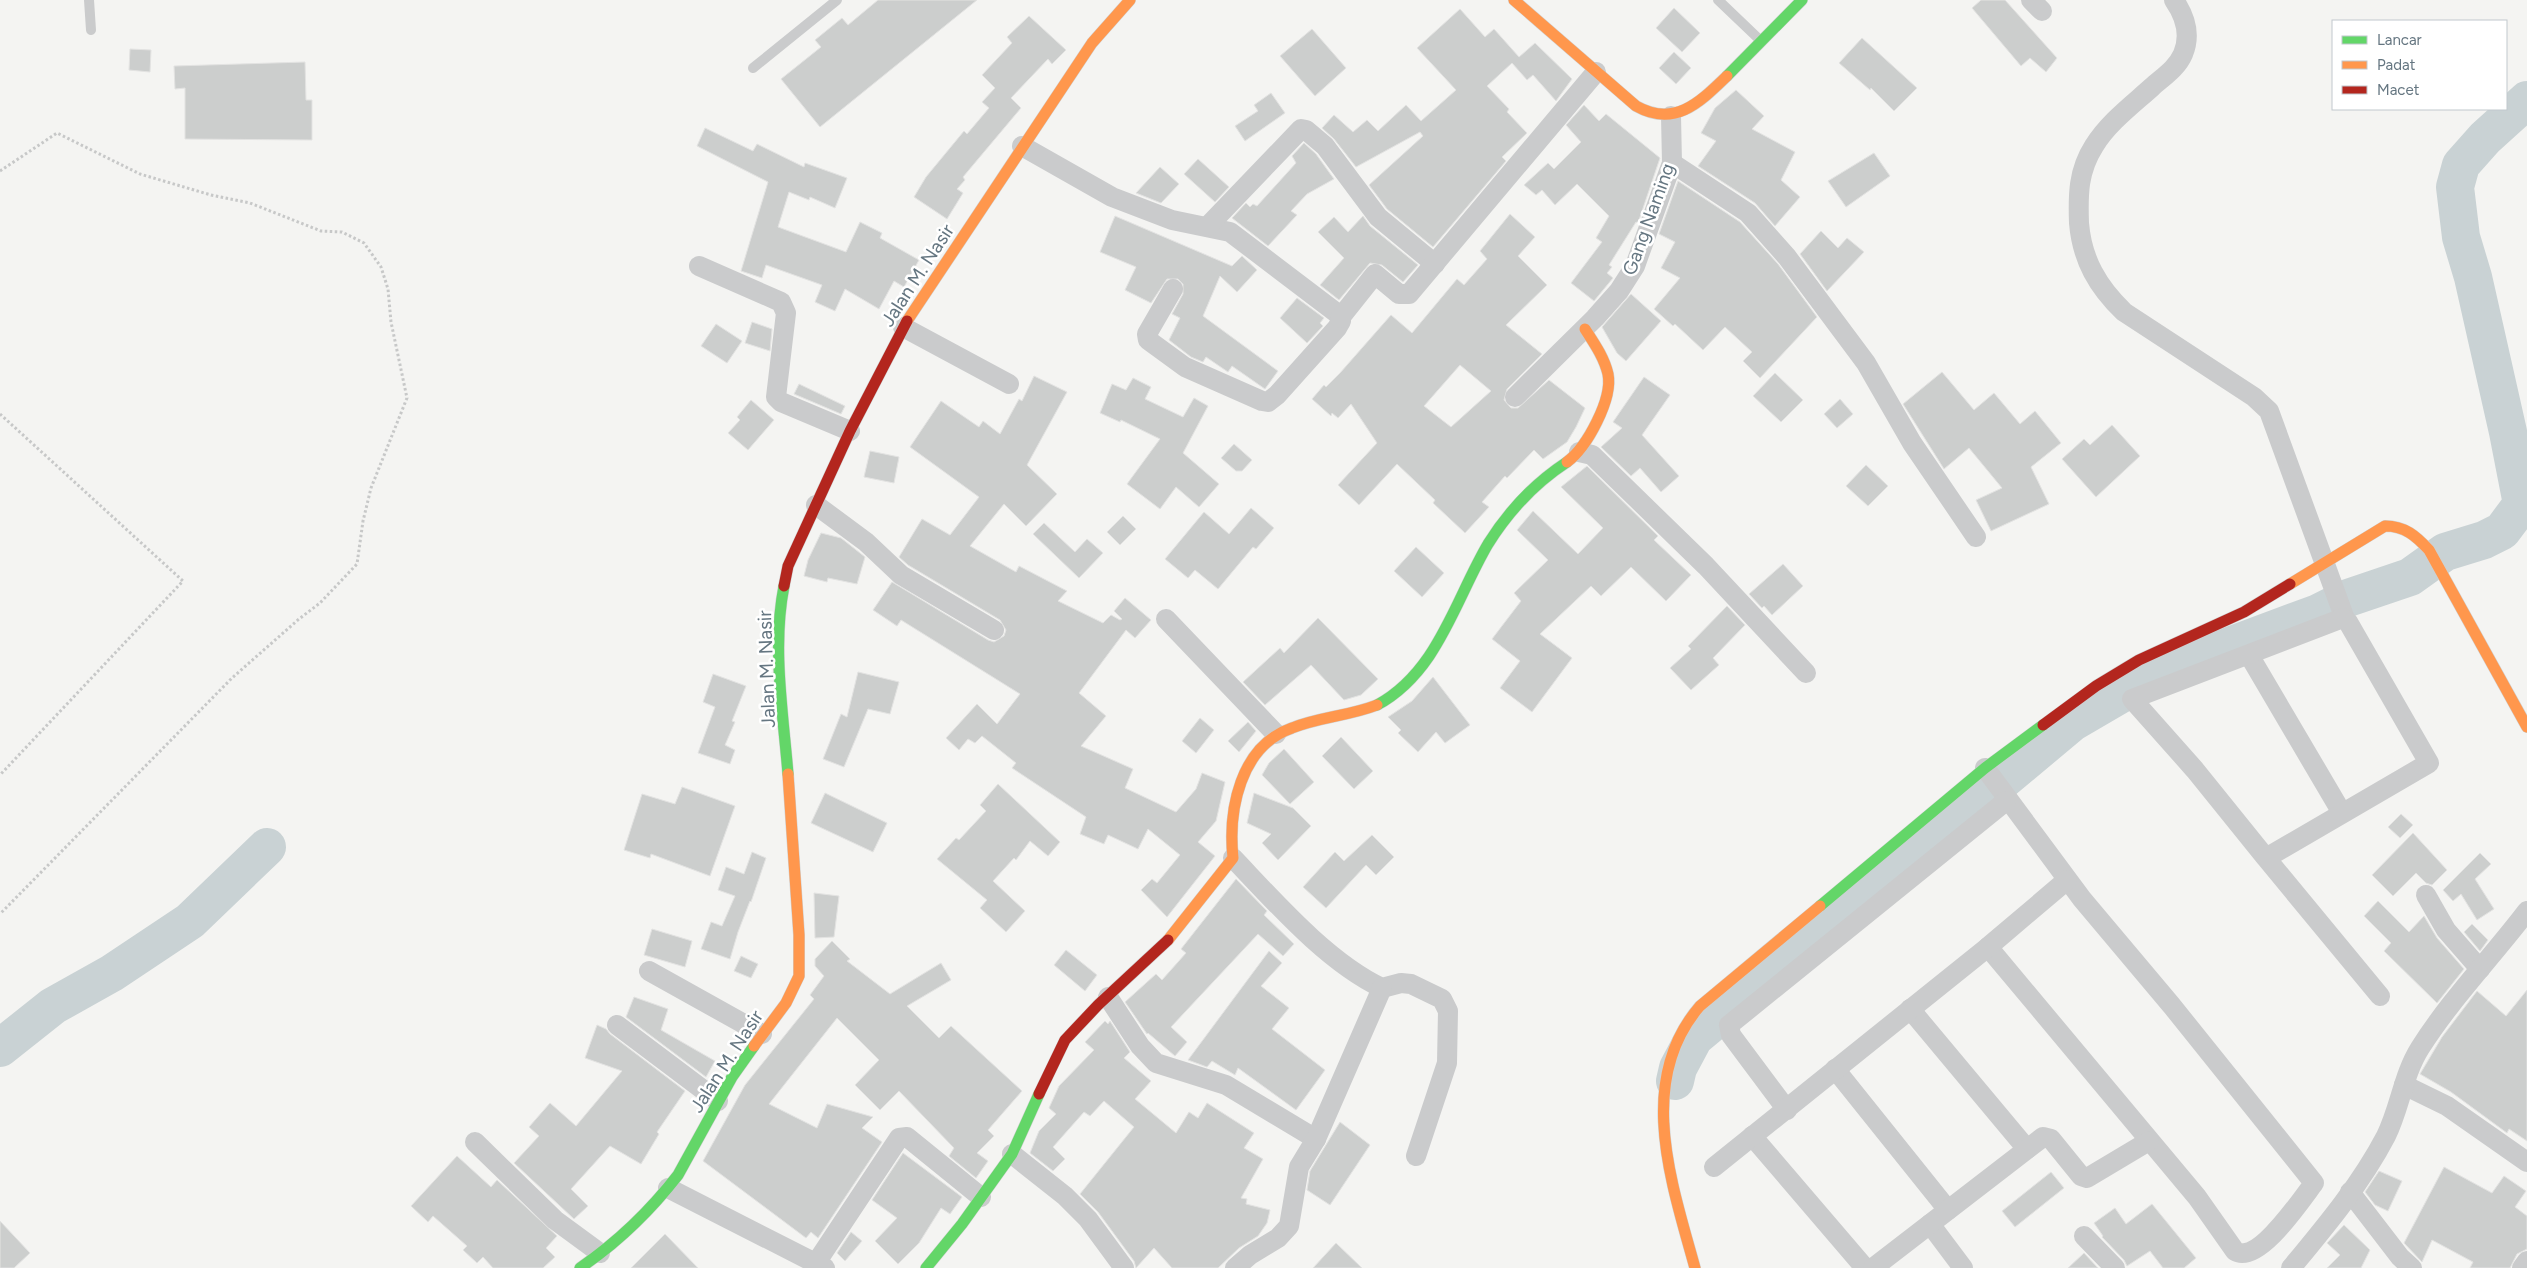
<svg xmlns="http://www.w3.org/2000/svg" width="2527" height="1268" font-family="Figtree,sans-serif">
<style>
.lines{fill:none;stroke-linecap:round;stroke-linejoin:round}
.river{stroke:#c9d2d4;stroke-width:38}
.building{fill:#cccecd;stroke:#e3e3e2;fill-rule:evenodd}
.fast-casing{stroke:#d0d1d2;stroke-width:12}
.slow-casing{stroke:#d0d1d2;stroke-width:12}
.jam-casing{stroke:#d0d1d2;stroke-width:12}
.path{stroke:#c7c8c8;stroke-width:3;stroke-dasharray:2.5 2.5;stroke-linecap:butt}
.lane{stroke:#cacbcc;stroke-width:10}
.street{stroke:#cacbcc;stroke-width:20}
.fast{stroke:#63d668;stroke-width:11}
.slow{stroke:#ff974d;stroke-width:11}
.jam{stroke:#b3261e;stroke-width:11}
.labels{text-anchor:middle;stroke-width:5;stroke-linejoin:round;paint-order:stroke}
.street-label{font-size:19px;fill:#657681;stroke:#fff}
</style>
<rect width="100%" height="100%" fill="#f4f4f2"/>
<g class="lines">
<g class="river">
<path d="M0,1048L53,1006L112,973L190,921L267,847"/>
<path d="M1675,1081L1678,1068L1694,1038L2073,722L2133,687L2229,646L2318,613L2348,598L2410,577L2445,552L2484,540L2502,531L2522,504L2508,432L2473,277L2461,237L2455,187L2461,165L2485,138L2527,100"/>
</g>
</g>
<g class="building">
<path d="M878,0H977L820,127L781,79L821,47L815,40L842,18L848,25Z"/>
<path d="M1981,0H2005L2057,58L2046,72L2030,58L2021,66L1972,8Z"/>
<path d="M1674,8L1700,33L1682,52L1656,28Z"/>
<path d="M1460,9L1485,37L1494,29L1519,57L1535,43L1572,79L1556,101L1533,75L1527,80L1512,63L1487,86L1509,109L1507,112L1527,133L1502,157L1506,161L1433,247L1387,209L1369,185L1423,136L1420,132L1356,167L1334,139L1322,128L1334,115L1353,132L1367,120L1378,131L1406,105L1421,121L1456,90L1417,48Z"/>
<path d="M1029,16L1066,50L1052,64L1048,59L1011,98L1021,108L963,177L965,180L957,189L963,193L947,219L914,197L926,177L964,131L967,134L989,108L982,102L995,88L982,75L1012,43L1007,37Z"/>
<path d="M1312,29L1346,68L1315,96L1280,56Z"/>
<path d="M1862,38L1917,88L1894,111L1871,88L1870,90L1839,63Z"/>
<path d="M130,49L151,50L150,72L129,70Z"/>
<path d="M1674,52L1691,68L1676,84L1659,68Z"/>
<path d="M305,62L306,100H312V140L185,139V88L175,89L174,66Z"/>
<path d="M1736,90L1764,116L1752,129L1795,152L1781,180L1800,197L1775,226L1755,203L1698,166L1716,141L1701,133L1715,108Z"/>
<path d="M1271,93L1285,113L1245,141L1235,126L1258,111L1254,105Z"/>
<path d="M1584,105L1599,121L1606,114L1660,158L1638,223L1636,222L1609,265L1612,267L1607,273L1613,278L1594,301L1571,283L1602,242L1596,238L1609,216L1577,184L1555,205L1542,190L1536,195L1524,185L1548,163L1554,169L1581,142L1566,125Z"/>
<path d="M705,128L753,151L757,144L804,167L805,163L847,178L835,208L810,197L809,200L789,192L778,227L846,252L860,222L882,233L880,238L919,260L904,287L894,281L879,309L845,289L835,311L815,302L822,285L766,265L762,278L741,271L768,182L697,146Z"/>
<path d="M1304,143L1316,154L1334,179L1307,194L1291,211L1297,215L1268,246L1232,218L1246,203L1250,207L1253,204L1257,206L1296,163L1292,156Z"/>
<path d="M1874,153L1890,176L1846,207L1828,181Z"/>
<path d="M1198,159L1229,187L1215,202L1184,174Z"/>
<path d="M1160,167L1179,184L1161,203L1136,193Z"/>
<path d="M1678,181L1740,222L1778,264L1817,317L1760,378L1743,361L1752,352L1725,327L1703,350L1675,324L1673,326L1654,309L1680,278L1661,268L1675,242L1659,234Z"/>
<path d="M1510,214L1535,237L1518,256L1547,285L1506,325L1542,354L1507,389L1504,400L1511,408H1518L1549,380L1585,408L1576,427L1567,442L1543,459L1534,450L1507,478L1505,476L1482,502L1489,507L1465,533L1433,503L1435,500L1397,464L1359,505L1338,485L1377,443L1351,404L1338,418L1332,413L1331,416L1312,399L1324,385L1326,387L1340,373L1391,315L1412,333L1457,279L1464,285L1487,259L1480,251ZM1460,365L1491,391L1451,427L1424,406Z"/>
<path d="M1115,216L1232,266L1242,256L1257,270L1237,292L1220,276L1203,316L1278,371L1265,389L1232,366L1228,372L1206,357L1203,362L1191,357L1169,340L1180,318L1172,314L1183,294V284L1178,279H1167L1151,303L1125,290L1136,267L1100,252Z"/>
<path d="M1363,216L1370,226L1418,265L1403,282L1382,265L1370,263L1339,300L1320,285L1344,258L1318,232L1334,217L1348,232Z"/>
<path d="M1821,231L1838,248L1847,238L1864,252L1827,291L1800,254Z"/>
<path d="M1631,294L1661,321L1626,361L1617,353L1602,327Z"/>
<path d="M1297,298L1324,318L1320,323L1323,326L1307,343L1280,318Z"/>
<path d="M752,322L772,329L770,351L745,343Z"/>
<path d="M716,324L742,341L727,363L701,346Z"/>
<path d="M1942,372L1974,410L1994,393L2020,424L2035,411L2061,443L2031,467L2049,504L1991,531L1976,500L2002,488L1969,448L1944,469L1903,404Z"/>
<path d="M1775,373L1803,400L1781,422L1753,396Z"/>
<path d="M1034,376L1067,392L1027,465L1057,494L1026,526L1004,504L970,546L1016,572L1019,566L1067,591L1058,601L1103,623L1111,615L1120,620L1122,619L1114,611L1125,598L1151,620L1135,638L1126,630L1079,693L1106,716L1081,746L1133,769L1125,788L1176,812L1196,789L1202,773L1225,782L1216,821L1198,842L1215,856L1167,917L1141,890L1152,879L1157,883L1180,855L1148,829L1138,849L1108,835L1104,844L1080,834L1086,817L1012,768L1016,763L982,736L975,743L968,739L959,750L946,738L977,704L997,724L1020,694L901,620L897,626L873,610L892,582L988,640L994,642L1004,636L1006,630L1000,620L908,565L899,557L922,519L950,535L979,497L910,447L941,401L979,427L983,421L1000,434L1019,399L1022,401Z"/>
<path d="M1644,377L1670,395L1642,435L1679,476L1661,492L1640,468L1631,476L1601,447L1622,428L1613,422Z"/>
<path d="M1133,378L1151,387L1145,399L1183,417L1194,398L1208,406L1183,453L1219,484L1199,507L1176,487L1160,509L1127,484L1160,439L1121,420L1120,422L1100,413L1112,384L1126,390Z"/>
<path d="M799,384L845,406L841,414L794,394Z"/>
<path d="M1840,399L1853,414L1837,428L1824,414Z"/>
<path d="M751,400L774,420L748,450L728,433L740,420L737,417Z"/>
<path d="M2112,425L2140,456L2096,497L2062,459L2084,439L2090,445Z"/>
<path d="M1234,444L1252,460L1242,471H1236L1221,458Z"/>
<path d="M870,451L899,457L894,483L864,477Z"/>
<path d="M1866,465L1888,486L1868,506L1846,486Z"/>
<path d="M1587,466L1658,536L1654,540L1691,575L1666,601L1631,567L1601,596L1591,586L1540,634L1572,658L1532,712L1500,688L1520,661L1492,639L1521,601L1514,593L1548,560L1517,530L1533,511L1578,554L1603,528L1561,487Z"/>
<path d="M1251,508L1274,528L1256,549L1253,547L1218,589L1195,570L1188,578L1165,559L1204,512L1229,534Z"/>
<path d="M1123,516L1136,529L1120,545L1107,532Z"/>
<path d="M1044,523L1075,552L1087,539L1103,553L1079,578L1033,534Z"/>
<path d="M821,533L841,538L865,557L857,584L828,578L827,582L804,576L808,560Z"/>
<path d="M1416,547L1444,573L1422,597L1394,571Z"/>
<path d="M1783,564L1803,586L1772,615L1764,606L1762,608L1749,594Z"/>
<path d="M1727,606L1745,625L1713,658L1719,665L1691,690L1670,668L1691,649L1688,646Z"/>
<path d="M1318,618L1378,679L1361,695L1344,700L1311,665L1265,705L1243,682L1280,648L1284,653Z"/>
<path d="M858,672L899,682L890,714L868,709L844,767L823,759L841,714L847,717Z"/>
<path d="M713,674L746,686L732,721L735,722L725,745L735,750L730,764L698,753L715,707L703,702Z"/>
<path d="M1433,677L1470,725L1445,743L1436,732L1418,752L1398,733L1401,730L1388,717L1412,701Z"/>
<path d="M1200,718L1214,730L1196,753L1182,741Z"/>
<path d="M1248,722L1256,731L1239,752L1228,741Z"/>
<path d="M1341,737L1373,771L1354,789L1322,756Z"/>
<path d="M1284,749L1314,782L1290,804L1262,775L1269,763Z"/>
<path d="M998,784L1060,842L1048,856L1030,841L1016,860L1014,858L993,881L1025,911L1006,932L980,908L987,900L937,859L956,838L959,840L986,811L980,805Z"/>
<path d="M682,787L735,806L710,876L651,854L650,858L624,850L642,794L675,804Z"/>
<path d="M825,793L887,823L873,852L811,823Z"/>
<path d="M1254,793L1293,808L1311,826L1278,860L1262,843L1271,834L1247,823Z"/>
<path d="M2401,814L2413,825L2400,838L2388,827Z"/>
<path d="M2413,833L2447,870L2432,885L2426,883L2416,873L2393,896L2372,875Z"/>
<path d="M1372,835L1394,857L1376,875L1366,865L1326,908L1303,887L1335,852L1344,861Z"/>
<path d="M752,852L766,858L751,902L750,901L738,932L730,959L701,949L711,922L722,926L735,896L718,890L726,867L744,874Z"/>
<path d="M2480,853L2491,864L2475,879L2494,909L2477,920L2461,894L2453,901L2443,890Z"/>
<path d="M1236,879L1267,911L1264,915L1294,944L1283,956L1258,934L1171,1027L1187,1042L1175,1056L1148,1033L1147,1034L1125,1002L1156,974L1162,980L1186,953L1181,949Z"/>
<path d="M814,893L839,896L834,937L815,938Z"/>
<path d="M2378,901L2409,932L2424,916L2437,938L2464,969L2437,1003L2384,951L2391,943L2364,916Z"/>
<path d="M2472,924L2488,940L2480,951L2464,932Z"/>
<path d="M652,929L692,941L685,967L644,955Z"/>
<path d="M832,941L850,959L847,961L890,994L941,963L951,980L907,1006L939,1038L951,1026L1022,1091L988,1130L994,1136L977,1153L988,1161L976,1178L949,1156L954,1148L899,1091L880,1110L855,1085L879,1060L837,1018L769,1104L817,1128L827,1104L873,1117L862,1128L882,1142L818,1238L811,1232L806,1238L703,1161L745,1085L814,999L810,995L824,976L815,966V959Z"/>
<path d="M1066,950L1097,975L1085,991L1054,965Z"/>
<path d="M1269,951L1282,963L1261,986L1289,1008L1272,1029L1325,1070L1296,1110L1238,1068L1235,1075L1212,1061L1207,1067L1188,1060Z"/>
<path d="M741,956L758,964L751,978L734,971Z"/>
<path d="M2527,990V1141L2509,1129L2507,1133L2451,1092L2420,1074L2442,1037L2477,991L2506,1016Z"/>
<path d="M634,997L668,1009L661,1030L715,1061L706,1077L626,1017Z"/>
<path d="M1105,1021L1108,1024L1110,1021L1130,1052L1124,1058L1151,1081L1135,1099L1176,1133L1189,1112L1198,1118L1207,1103L1254,1133L1244,1148L1263,1159L1241,1198L1247,1199L1246,1204L1270,1210L1267,1223L1258,1236L1239,1248L1218,1268H1172L1154,1248L1136,1268L1134,1261L1098,1212L1080,1194L1134,1127L1104,1101L1090,1116L1084,1112L1053,1147L1065,1159L1053,1171L1030,1153L1039,1131L1056,1114L1049,1108L1059,1086L1094,1050L1085,1042Z"/>
<path d="M597,1025L606,1029L610,1034L685,1091L657,1132L659,1134L641,1164L610,1146L571,1189L588,1206L574,1219L514,1163L539,1136L529,1127L550,1103L576,1126L622,1071L585,1058Z"/>
<path d="M1340,1122L1370,1145L1330,1205L1307,1190L1310,1171Z"/>
<path d="M903,1153L962,1197L950,1214L941,1208L919,1243L898,1264L875,1241L897,1218L872,1200Z"/>
<path d="M457,1156L491,1187L497,1180L557,1236L546,1248L555,1257L543,1268H493L483,1257L477,1263L463,1250L467,1246L433,1216L428,1222L411,1206Z"/>
<path d="M2444,1167L2492,1193L2504,1176L2526,1191L2515,1207L2527,1216V1249L2517,1254L2510,1268H2470L2473,1262L2432,1240L2422,1262L2404,1243Z"/>
<path d="M2379,1171L2402,1181L2388,1211L2375,1205L2365,1192Z"/>
<path d="M2051,1172L2064,1188L2015,1227L2002,1211Z"/>
<path d="M2152,1204L2196,1258L2184,1268H2163L2150,1251L2127,1266L2124,1260L2102,1237L2103,1236L2094,1223L2115,1208L2126,1224Z"/>
<path d="M0,1221L30,1253L14,1268H0Z"/>
<path d="M2344,1225L2370,1250L2361,1268H2327L2340,1255L2327,1243Z"/>
<path d="M851,1232L862,1241L845,1261L837,1253Z"/>
<path d="M665,1234L698,1268H631Z"/>
<path d="M1336,1243L1362,1268H1313Z"/>
<path d="M2084,1253L2098,1268H2068Z"/>
</g>
<g class="lines">
<g class="fast-casing">
<g id="fast">
<path d="M1727,76L1802,0"/>
<path d="M784,586C772,647 783,712 788,774"/>
<path d="M1377,705C1438,672 1455,600 1488,544C1508,512 1535,483 1567,462"/>
<path d="M1820,906L1985,768L2043,725"/>
<path d="M580,1268C618,1242 650,1211 678,1175L732,1077L754,1046"/>
<path d="M926,1268L962,1224L1012,1154L1039,1094"/>
</g>
</g>
<g class="slow-casing">
<g id="slow">
<path d="M1514,0L1636,106C1675,128 1700,102 1727,76"/>
<path d="M907,321L1092,43L1130,0"/>
<path d="M1567,462C1587,447 1613,399 1608,374C1604,357 1594,343 1585,329"/>
<path d="M2290,584L2385,526C2405,526 2416,536 2429,550L2527,727"/>
<path d="M1168,940L1233,858C1228,810 1240,746 1292,728C1319,717 1349,716 1377,705"/>
<path d="M754,1046L786,1003L799,976V935L788,774"/>
<path d="M1695,1268C1672,1184 1635,1081 1700,1006L1820,906"/>
</g>
</g>
<g class="jam-casing">
<g id="jam">
<path d="M784,586L788,566L850,431L907,321"/>
<path d="M2043,725L2096,686L2139,660L2244,612L2290,584"/>
<path d="M1039,1094L1065,1040L1098,1005L1168,940"/>
</g>
</g>
<g class="path">
<path d="M0,171L57,133L140,174L211,195L250,203L321,231L342,232L364,243L381,267L388,289L391,322L407,398L371,488L363,521L357,564L320,603L299,619L232,678L0,914"/>
<path d="M0,414L183,581L0,775"/>
</g>
<g class="lane">
<path d="M89,0L91,30"/>
<path d="M1718,0L1761,41"/>
<path d="M753,68L837,0"/>
</g>
<g class="street">
<path d="M2031,0L2042,11"/>
<path d="M2174,0C2185,16 2191,35 2183,54C2177,68 2163,77 2152,87C2132,105 2108,123 2094,146C2078,171 2078,195 2079,223C2082,260 2098,287 2124,312L2254,397L2269,411L2345,619"/>
<path d="M1022,146L1112,197L1172,220L1230,232L1338,314L1341,321L1337,328L1277,395L1268,402L1262,401L1185,367L1148,340L1147,334L1173,289"/>
<path d="M1672,163L1748,213L1787,257L1866,363L1912,443L1976,537"/>
<path d="M1208,226L1301,129L1306,130L1325,146L1378,217L1435,264"/>
<path d="M699,266L781,302L786,313L776,397L781,402L850,431"/>
<path d="M1340,318L1375,274L1399,294H1409L1596,72"/>
<path d="M903,327L1009,384"/>
<path d="M1515,397L1595,318L1619,291L1635,266L1672,163L1671,116"/>
<path d="M1579,452L1592,455L1706,566L1806,673"/>
<path d="M816,505L866,542L901,575L994,630"/>
<path d="M1166,619L1276,734"/>
<path d="M2249,655L2342,813"/>
<path d="M1985,768L2082,899L2172,1006L2314,1183C2301,1200 2258,1265 2235,1251L2197,1197L1988,947"/>
<path d="M1233,858C1275,902 1327,962 1382,988L1401,983L1411,984L1442,999L1448,1011L1447,1063L1416,1156"/>
<path d="M2266,858L2195,770L2132,699L2343,618L2348,622L2429,763L2266,858L2380,996"/>
<path d="M2426,895L2446,930L2480,969"/>
<path d="M649,971L762,1034"/>
<path d="M1108,997L1140,1046L1156,1063L1226,1085L1316,1139"/>
<path d="M1910,1009L2027,1149"/>
<path d="M617,1025L718,1101"/>
<path d="M1835,1069L1948,1210"/>
<path d="M2404,1085L2447,1106L2527,1162"/>
<path d="M1787,1110L1731,1035L1729,1025L2006,801"/>
<path d="M1752,1136L1865,1268"/>
<path d="M475,1142L555,1220L600,1253"/>
<path d="M1012,1154L1065,1196L1088,1219L1124,1268"/>
<path d="M1714,1167L1988,947L2067,880"/>
<path d="M668,1188L825,1268"/>
<path d="M2350,1192L2400,1257L2412,1268"/>
<path d="M1930,1224L1963,1268"/>
<path d="M2084,1236L2115,1268"/>
<path d="M816,1263L899,1138L907,1137L981,1197"/>
<path d="M1235,1268L1250,1255L1278,1238L1289,1226L1299,1167L1316,1139L1382,988"/>
<path d="M1873,1268L2043,1137L2051,1139L2081,1176L2087,1178L2149,1141"/>
<path d="M2291,1268C2325,1227 2361,1184 2386,1136C2400,1108 2403,1075 2420,1048C2451,999 2492,957 2527,911"/>
<path d="M2522,1268L2527,1261"/>
</g>
<use href="#fast" class="fast"/>
<use href="#slow" class="slow"/>
<use href="#jam" class="jam"/>
</g>
<g class="labels">
<g class="street-label">
<text transform="translate(1648 219) rotate(-70)" y="7">Gang Naming</text>
<text transform="translate(917 275) rotate(-57)" y="7">Jalan M. Nasir</text>
<text transform="translate(766 669) rotate(-92)" y="7">Jalan M. Nasir</text>
<text transform="translate(726 1061) rotate(-57)" y="7">Jalan M. Nasir</text>
</g>
</g>
<rect x="2332" y="20" width="175" height="90" fill="#ffffff" stroke="#c1c8cd"/>
<rect x="2342" y="36" width="25" height="8" fill="#63d668" stroke="#c1c8cd"/>
<text x="2377" y="45" font-size="15" fill="#657681">Lancar</text>
<rect x="2342" y="61" width="25" height="8" fill="#ff974d" stroke="#c1c8cd"/>
<text x="2377" y="70" font-size="15" fill="#657681">Padat</text>
<rect x="2342" y="86" width="25" height="8" fill="#b3261e" stroke="#c1c8cd"/>
<text x="2377" y="95" font-size="15" fill="#657681">Macet</text>
</svg>
